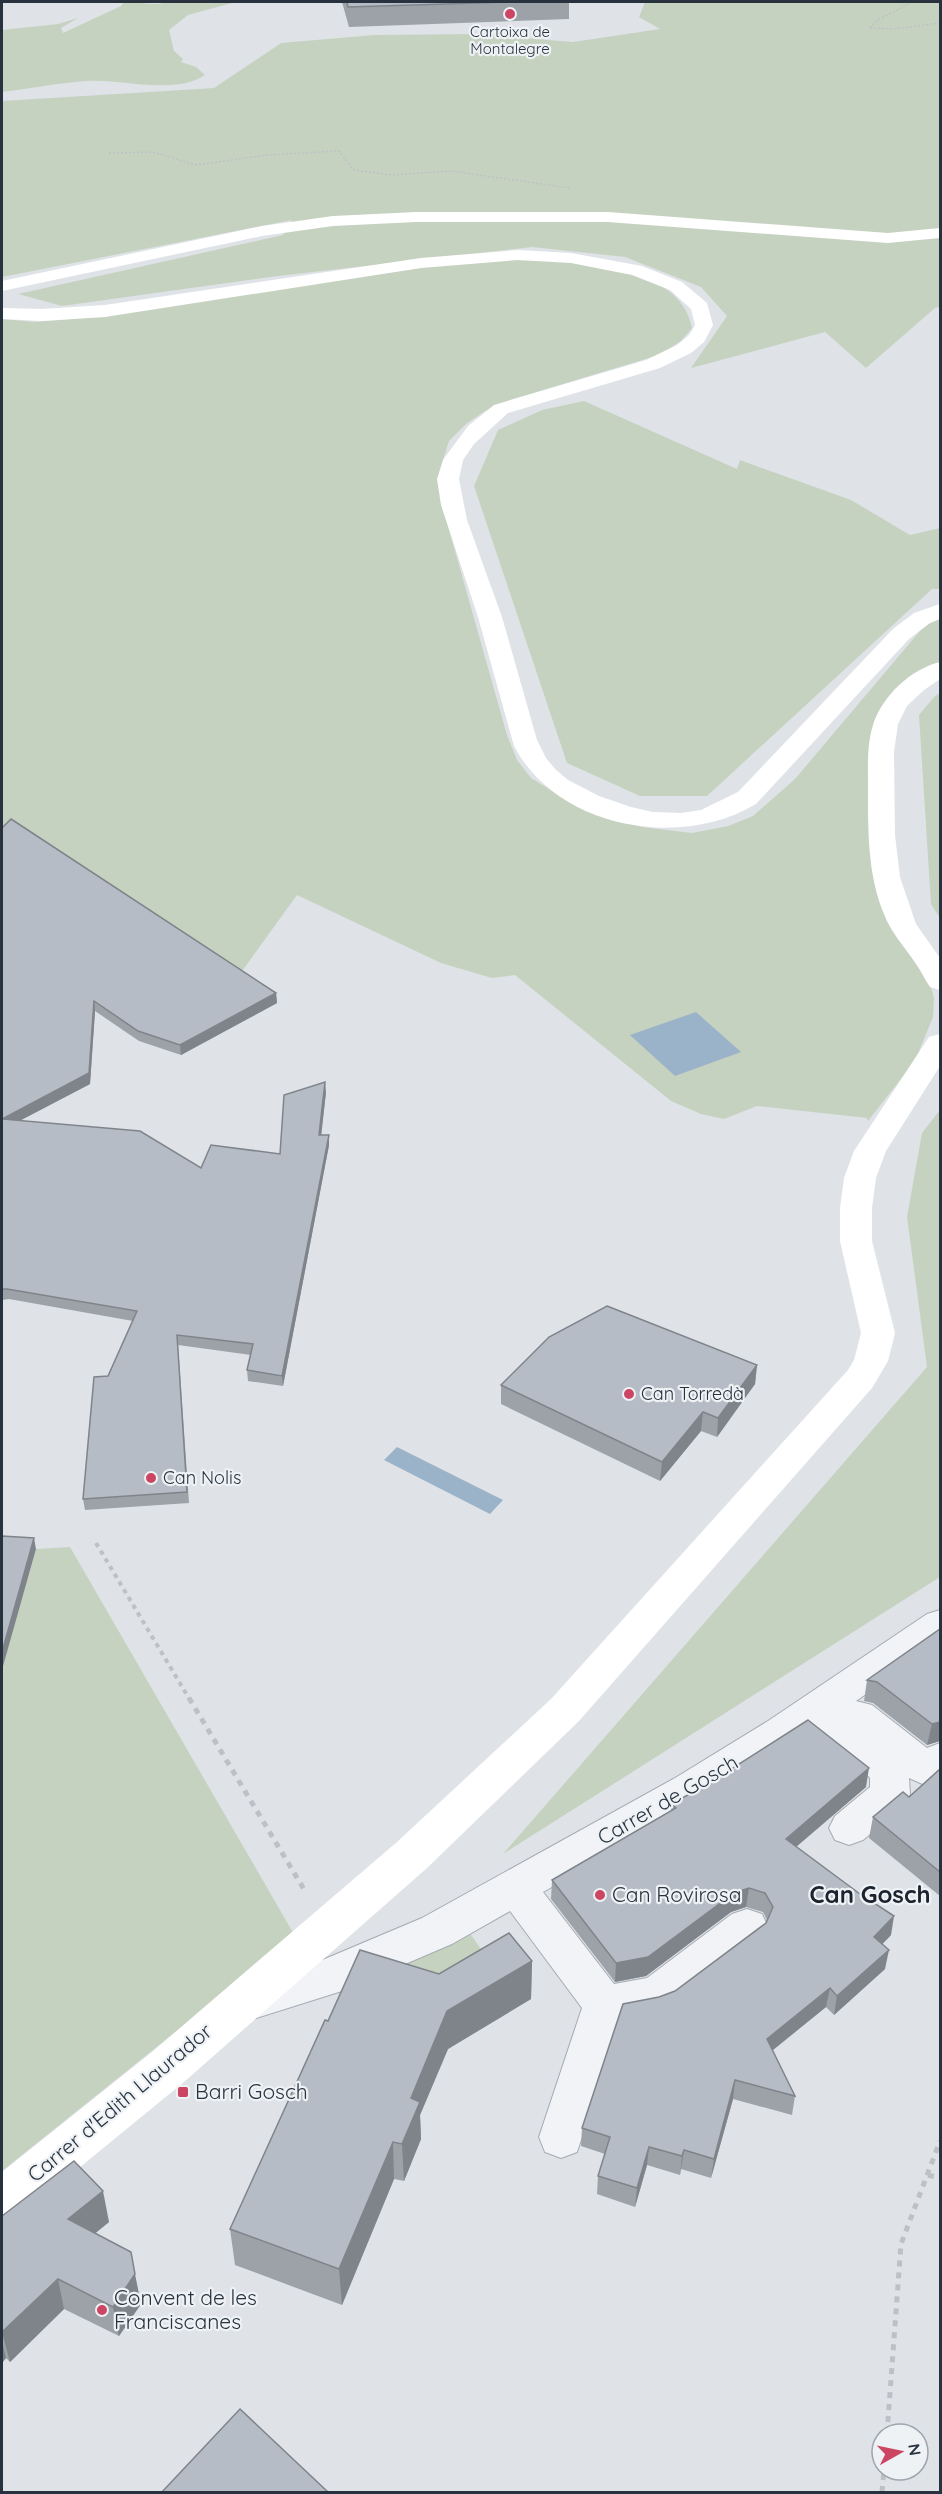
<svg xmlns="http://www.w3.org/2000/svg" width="942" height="2494" font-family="Quicksand,sans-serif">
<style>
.green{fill:#c6d2c0}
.water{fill:#9ab3c8}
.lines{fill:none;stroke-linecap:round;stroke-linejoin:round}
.street-casing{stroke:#a4aab2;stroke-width:2}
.path-far2{stroke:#bdc1c6;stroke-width:1.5;stroke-dasharray:2 2;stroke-linecap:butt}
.path-far1{stroke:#bdc1c6;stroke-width:4;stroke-dasharray:4.5 4.5;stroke-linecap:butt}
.path{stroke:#bdc1c6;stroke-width:5;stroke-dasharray:6 6;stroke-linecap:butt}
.street{fill:#f1f3f6;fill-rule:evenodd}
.secondary{fill:#fff;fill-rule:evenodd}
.wall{fill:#9da2a9}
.shaded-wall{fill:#7f848a}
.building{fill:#b6bcc5;stroke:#7f848a;stroke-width:1.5}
.poi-dot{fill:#cc4563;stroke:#eef2f5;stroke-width:2}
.labels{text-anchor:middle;stroke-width:4.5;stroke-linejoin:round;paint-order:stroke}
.far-poi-label{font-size:15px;fill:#28323f;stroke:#eef2f5}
.poi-label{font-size:18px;fill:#28323f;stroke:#eef2f5;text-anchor:start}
.near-street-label{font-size:21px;fill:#28323f;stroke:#eef2f5}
.near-poi-label{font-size:21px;fill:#28323f;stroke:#eef2f5;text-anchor:start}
.near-neighbourhood-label{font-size:24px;font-weight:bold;fill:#1a232f;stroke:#eef2f5}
</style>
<rect width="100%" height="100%" fill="#dfe3e8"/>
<g class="green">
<path d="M124,2C138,1 153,7 167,2H236L188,15L169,30L174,51L183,59L181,62L196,67L205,75C174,96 121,78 85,81C57,83 29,89 2,92V30L58,24L78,18L61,28L63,33L121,6Z"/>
<path d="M645,2H940V307L935,308L866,368L825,332L691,368L727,316L701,287L625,257L532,247L278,276L62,306L18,294L283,235L292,220L2,277V101L214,88L281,43L374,35L476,34L573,42L660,29L639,17Z"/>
<path d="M505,260C559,261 680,259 692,328L681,341L659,355L510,400L485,411L466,424L449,441L443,460L442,505L507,735L517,760L531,778L585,811L642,827L692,833L728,826L753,816L795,779L925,625L940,618V663L908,681L871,841L927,973L934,998L933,1017L915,1061L868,1121L867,1118L757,1106L724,1119L701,1114L671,1101L515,975L492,978L441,963L297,895L240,974L2,839V319L35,322L72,319L441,265Z"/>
<path d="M584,401L737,469L740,460L851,500L910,535L940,528V589H932L707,796H640L567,763L474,486L498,430L542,410Z"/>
<path d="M940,693V918L931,904L919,715L935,696Z"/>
<path d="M940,1110V1577L503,1854L927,1367L907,1217L922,1133Z"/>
<path d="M70,1547L295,1936L2,2171V1670L36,1549Z"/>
<path d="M467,1929L499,1975L443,2008L400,1965Z"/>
</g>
<g class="water">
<path d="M696,1012L741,1052L675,1076L630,1035Z"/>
<path d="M397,1447L503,1500L490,1514L384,1460Z"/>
</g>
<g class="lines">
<g class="street-casing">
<path id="street" d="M940,1610V1643L856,1701L872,1705L927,1748L940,1743V1781L927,1786L909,1778L910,1794L904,1806L863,1840L849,1845L835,1840L829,1828L835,1816L870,1787V1778L854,1761L816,1729L703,1802L543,1892L614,1984L647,1978L732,1914L747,1909L762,1914L768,1927L762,1940L672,2008L657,2014L620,2021L577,2152L561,2158L545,2152L539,2137L582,2008L510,1911L452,1944L342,1991L247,2021L232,2015L226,2002L232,1989L320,1961L422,1918L675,1778L768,1721L927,1614Z"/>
</g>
<g class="path-far2">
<path d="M912,2L878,20L869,28L895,29L940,23"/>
<path d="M109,153L153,152L196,165L267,155L339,151L354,170L391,175L451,171L570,188"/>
</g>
<path class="path-far1" d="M96,1543L190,1700"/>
<g class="path">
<path d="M189,1698L305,1891"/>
<path d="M928,2175L940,2178"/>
<path d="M887,2434L901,2244L940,2141"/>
<path d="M882,2492L884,2470"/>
</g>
<use href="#street" class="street"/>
<g class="secondary">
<path d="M416,212H608L888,233L940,228V238L888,243L608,222H416L333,226L262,236L2,291V281L262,226L333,216Z"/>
<path d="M518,250L571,253L642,266L682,282L707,303L713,325L704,342L691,353L660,368L508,413L474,444L463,460L459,479L467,520L502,617L537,740L546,758L555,769L568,780L599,796L631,807L653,812L681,813L701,810L738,792L893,629L914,613L940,604V619L930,623L909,639L756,804C680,850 557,828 514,746L478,617L441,505L437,479L443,460L468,426L494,405L646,360L677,345L689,335L695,325L691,309L670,290L632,275L571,263L518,260L421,268L105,317L42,321L2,319V308L42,309L105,305L421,258Z"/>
<path d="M940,662V679L924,690L907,706L898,724L894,752L895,835L900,877L916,924L940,958V990L930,987C925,980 921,971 916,964C905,947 891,933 884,914C867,873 868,828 868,784C868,764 867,744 873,725C882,696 911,669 940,662Z"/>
<path d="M940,1034V1066L886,1151L876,1178L872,1208V1241L895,1333L888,1361L872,1388L579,1721L427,1868L184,2082L19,2217L2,2224V2172L152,2052L397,1842L551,1699L848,1370L854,1360L861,1333L840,1241V1208L844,1178L854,1151L925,1043L929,1037Z"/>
</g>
</g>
<g class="wall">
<path d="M342,2H569V19L349,27Z"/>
<path d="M2,828L276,993L277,1003L181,1055L139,1041L95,1011L90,1084L21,1120L201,1168L280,1154L326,1092L321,1135L329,1145L283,1386L248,1381L247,1370L251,1355L178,1345L189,1503L85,1510L83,1499L108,1376L133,1321L9,1299L2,1300Z"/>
<path d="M757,1365L755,1384L717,1437L701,1431L660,1481L501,1404V1385Z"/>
<path d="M940,1629V1741L927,1745L873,1703L864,1701L867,1680Z"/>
<path d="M940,1769V1896L869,1838L873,1817L909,1797Z"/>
<path d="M866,1787L796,1847L891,1935L882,1944L885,1969L834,2015L826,2007L772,2051L795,2096L792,2115L733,2099L711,2178L681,2169L680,2175L647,2165L635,2207L597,2194L598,2176L605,2154L581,2146L582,2128L659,1997L675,1991L766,1923L767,1920L763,1912L746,1907L731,1912L646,1976L615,1982L551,1899L552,1880L671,1811V1804Z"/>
<path d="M532,1961L531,1999L448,2049L420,2115L421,2139L404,2181L394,2179L342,2305L235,2265L230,2229L328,2021Z"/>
<path d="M2,2216L109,2222L95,2233L141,2304L119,2336L64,2309L10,2362L6,2358L2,2363Z"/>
</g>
<g class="shaded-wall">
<path d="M276,993L277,1003L181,1055L180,1045Z"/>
<path d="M94,1001L95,1011L90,1084L4,1129L2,1119Z"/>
<path d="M325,1082L326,1092L320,1146L319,1135Z"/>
<path d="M329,1135V1145L283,1386L282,1376Z"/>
<path d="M757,1365L755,1384L717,1437L718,1418Z"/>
<path d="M703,1412L701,1431L660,1481L662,1462Z"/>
<path d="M34,1538L36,1549L2,1670V1652Z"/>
<path d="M940,1722V1741L927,1745L932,1724Z"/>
<path d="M869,1768L866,1787L783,1858L786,1839Z"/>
<path d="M749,1888L746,1907L731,1912L646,1976L615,1982L616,1963L734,1893Z"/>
<path d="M894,1916L891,1935L871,1956L874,1937Z"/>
<path d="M889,1950L885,1969L834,2015L837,1996Z"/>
<path d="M532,1961L531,1999L448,2049L420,2115L421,2139L404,2181L402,2144L411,2098L447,2011Z"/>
<path d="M830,1988L826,2007L764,2057L767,2039Z"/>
<path d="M735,2080L733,2099L711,2178L714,2159Z"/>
<path d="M393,2142L394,2179L342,2305L339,2269Z"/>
<path d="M649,2147L647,2165L635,2207L637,2188Z"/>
<path d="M684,2150L681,2169L680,2175L682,2156Z"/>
<path d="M103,2191L109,2222L75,2250L68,2219Z"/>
<path d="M135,2274L141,2304L119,2336L113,2307Z"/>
<path d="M58,2279L64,2309L10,2362L2,2332Z"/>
<path d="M2,2341L6,2358L2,2363Z"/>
</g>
<g class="building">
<path d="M347,2H510L348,7Z"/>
<path d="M11,819L276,993L180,1045L138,1031L94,1001L89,1073L2,1119L140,1131L201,1168L211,1145L280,1154L284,1095L325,1082L319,1135H329L282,1376L247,1370L253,1344L177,1335L187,1492L83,1499L94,1377L108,1376L137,1311L7,1289H2V828Z"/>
<path d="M607,1306L757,1365L718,1418L703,1412L662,1462L501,1385L549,1337Z"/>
<path d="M2,1536L34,1538L2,1652Z"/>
<path d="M940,1629V1722L932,1724L877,1682L867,1680Z"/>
<path d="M808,1720L869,1768L786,1839L860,1894L894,1916L874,1937L889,1950L837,1996L830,1988L767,2039L795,2096L735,2080L714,2159L684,2150L682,2156L649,2147L637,2188L598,2176L610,2137L582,2128L623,2004L659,1997L675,1991L766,1923L773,1907L765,1893L749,1888L734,1893L648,1957L616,1963L552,1880L676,1808L671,1804L706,1785Z"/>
<path d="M940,1769V1872L873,1817L903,1792L909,1797Z"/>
<path d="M509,1933L532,1961L447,2011L411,2098L420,2102L402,2144L393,2142L339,2269L230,2229L325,2020L328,2021L360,1950L439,1974Z"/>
<path d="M74,2161L103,2191L68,2219L131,2252L135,2274L113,2307L58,2279L2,2332V2216Z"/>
<path d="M240,2409L329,2493H161Z"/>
</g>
<g class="poi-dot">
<circle cx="510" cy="14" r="6"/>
<circle cx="629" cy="1394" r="6"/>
<circle cx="151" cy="1478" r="6"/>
<circle cx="600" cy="1895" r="6"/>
<rect x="177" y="2086" width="12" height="12" rx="3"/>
<circle cx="102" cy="2310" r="6"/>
</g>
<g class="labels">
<g class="far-poi-label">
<text x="510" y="37">Cartoixa de<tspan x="510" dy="17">Montalegre</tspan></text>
</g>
<g class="poi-label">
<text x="641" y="1400">Can Torredà</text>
<text x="163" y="1484">Can Nolis</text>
</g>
<g class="near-street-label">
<text transform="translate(668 1800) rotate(-30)" y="7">Carrer de Gosch</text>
<text transform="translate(120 2103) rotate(-40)" y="7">Carrer d'Edith Llaurador</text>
</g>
<g class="near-poi-label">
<text x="612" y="1902">Can Rovirosa</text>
<text x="195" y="2099">Barri Gosch</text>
<text x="114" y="2305">Convent de les<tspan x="114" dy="24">Franciscanes</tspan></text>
</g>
<g class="near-neighbourhood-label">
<text x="870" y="1903">Can Gosch</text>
</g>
</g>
<rect width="942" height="2494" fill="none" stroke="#28323f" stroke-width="6"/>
<g transform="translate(900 2452) rotate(81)"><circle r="28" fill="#eef2f5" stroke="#9fa5ac" stroke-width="1.5"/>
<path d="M0-4.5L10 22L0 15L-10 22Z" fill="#cc4563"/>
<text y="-9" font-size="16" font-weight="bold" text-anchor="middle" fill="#28323f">N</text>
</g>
</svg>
